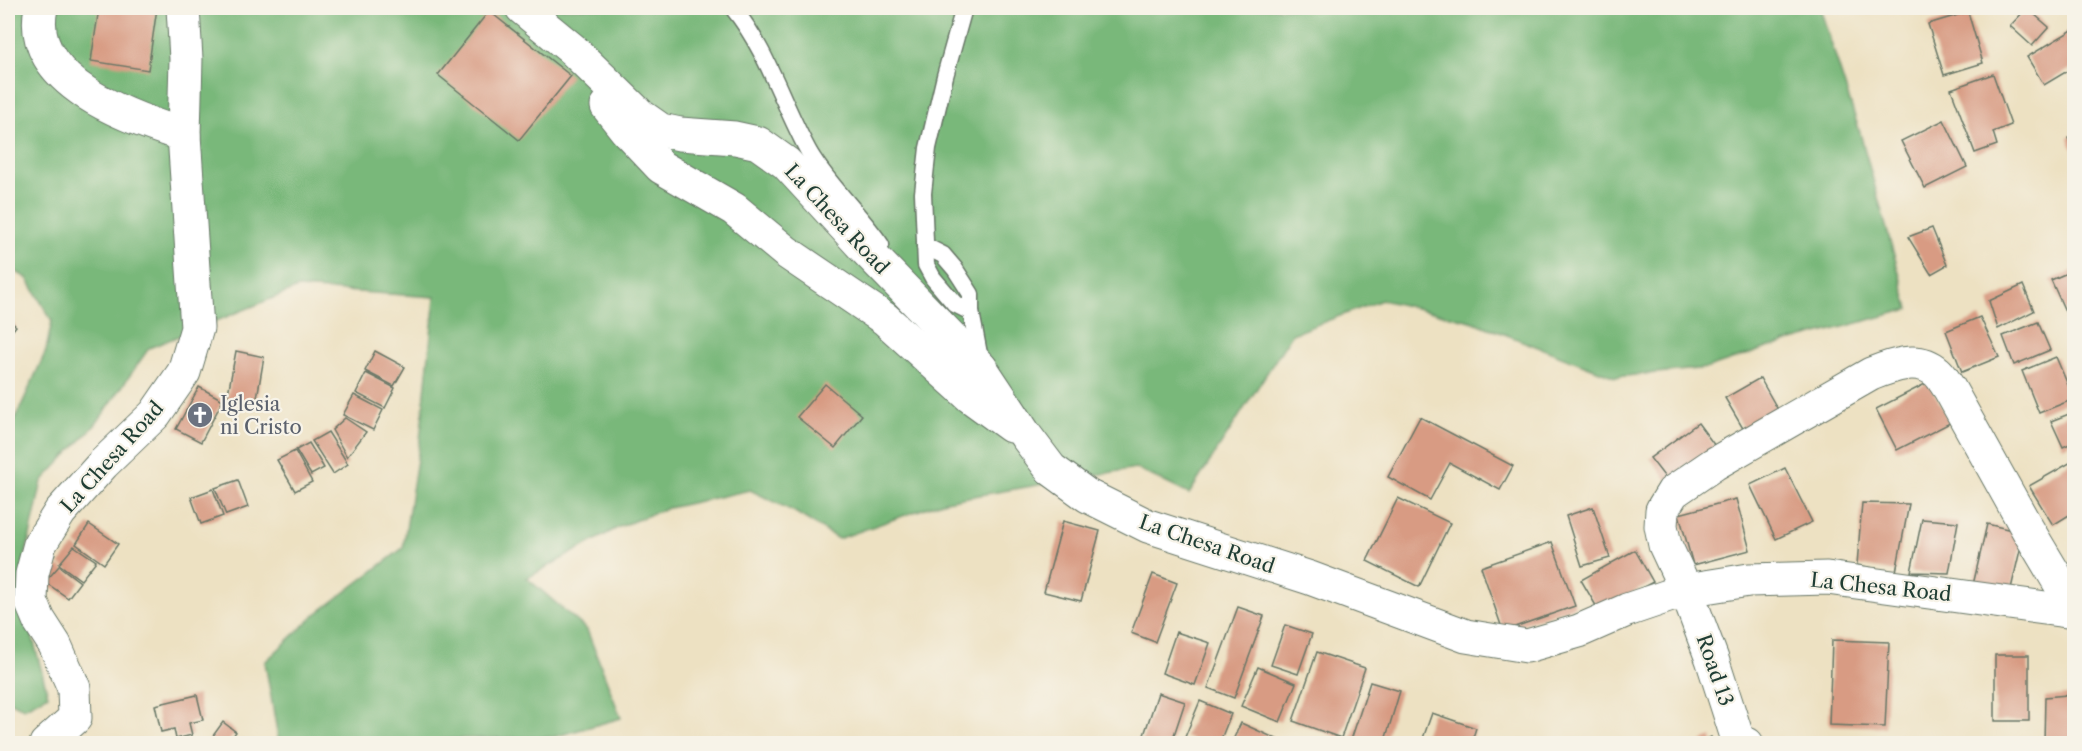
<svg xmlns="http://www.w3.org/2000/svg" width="2082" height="751" font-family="'Libre Caslon Text',serif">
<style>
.forest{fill:#79b87a;stroke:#4c7a57;stroke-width:1.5}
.building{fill:#d89b83}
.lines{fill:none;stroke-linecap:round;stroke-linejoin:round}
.service-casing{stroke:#677666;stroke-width:19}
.minor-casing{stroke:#677666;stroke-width:35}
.service{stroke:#fff;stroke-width:16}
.minor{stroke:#fff;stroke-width:33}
.labels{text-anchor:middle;stroke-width:4.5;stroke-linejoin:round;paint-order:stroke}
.street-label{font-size:20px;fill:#1f3d34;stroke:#f7f3e8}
.worship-label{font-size:20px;fill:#5b616d;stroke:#f7f3e8;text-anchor:start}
</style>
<rect width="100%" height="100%" fill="#f7f3e8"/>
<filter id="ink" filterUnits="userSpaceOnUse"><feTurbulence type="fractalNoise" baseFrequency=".0167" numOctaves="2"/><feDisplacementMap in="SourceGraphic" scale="12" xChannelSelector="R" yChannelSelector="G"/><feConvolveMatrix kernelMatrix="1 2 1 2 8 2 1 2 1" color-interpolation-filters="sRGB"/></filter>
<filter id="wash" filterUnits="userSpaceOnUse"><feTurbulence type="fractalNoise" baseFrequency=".008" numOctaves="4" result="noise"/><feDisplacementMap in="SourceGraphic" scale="24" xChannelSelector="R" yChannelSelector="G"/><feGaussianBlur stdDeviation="1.35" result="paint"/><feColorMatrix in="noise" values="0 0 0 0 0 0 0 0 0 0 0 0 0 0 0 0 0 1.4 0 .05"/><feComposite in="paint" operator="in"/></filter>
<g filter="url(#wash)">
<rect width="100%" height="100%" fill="#ede1c2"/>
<path class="forest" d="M8,8H1820L1860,133L1909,309L1770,347L1708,368L1615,377L1471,321L1382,300L1292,334L1189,494L1136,468L945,501L838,539L795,512L750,490L664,509L619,527L527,578L587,630L621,718L554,737L443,739L429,744L279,743L265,662L315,615L403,548L420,440L435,297L298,288L149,348L96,424L42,481L19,586L48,695L24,708L8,701V435L46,351L52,321L27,278L8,267Z"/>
<g id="blocks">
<g class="building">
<path d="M99,8H157L148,70L91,61Z"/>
<path d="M2027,8L2049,27L2032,46L2010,26Z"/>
<path d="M489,11L571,76L519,140L438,75Z"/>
<path d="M1968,12L1983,63L1944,75L1928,24Z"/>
<path d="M2074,29V67L2044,85L2027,57Z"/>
<path d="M1993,74L2011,125L1993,132L1997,145L1975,153L1951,89Z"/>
<path d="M1944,120L1967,167L1925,188L1901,141Z"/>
<path d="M2074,135V153L2068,138Z"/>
<path d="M1932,228L1947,265L1931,274L1908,237Z"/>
<path d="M2074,270V331L2051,280Z"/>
<path d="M2023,285L2034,311L1998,329L1989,301Z"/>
<path d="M1980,317L1999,357L1962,372L1946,331Z"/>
<path d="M8,319L16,326L8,336Z"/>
<path d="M2038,322L2050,350L2014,365L2003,336Z"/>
<path d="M236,351L264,357L256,404L227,399Z"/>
<path d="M375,351L405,367L394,386L365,371Z"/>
<path d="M2056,357L2074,399L2039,413L2022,371Z"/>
<path d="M366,373L395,388L385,408L356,393Z"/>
<path d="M1760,378L1782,417L1748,437L1725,398Z"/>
<path d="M1929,382L1950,423L1897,450L1876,409Z"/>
<path d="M825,384L862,415L835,448L797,417Z"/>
<path d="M199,387L223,400L201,442L176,429Z"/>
<path d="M354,395L383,410L373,430L343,415Z"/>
<path d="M2074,412V442L2063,447L2051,421Z"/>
<path d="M1420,417L1513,466L1500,490L1450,463L1430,500L1388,477Z"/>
<path d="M345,418L366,432L347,457L332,430Z"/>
<path d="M1698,423L1721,454L1674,489L1650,458Z"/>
<path d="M328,432L348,464L333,474L312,441Z"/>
<path d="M309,443L324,468L311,475L296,450Z"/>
<path d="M295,451L312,482L295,491L277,460Z"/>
<path d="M2073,461L2074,464V512L2053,525L2029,486Z"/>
<path d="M1785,468L1812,522L1776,539L1750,485Z"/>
<path d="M238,480L248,507L226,515L215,488Z"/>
<path d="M213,489L223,516L201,524L191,497Z"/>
<path d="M1398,498L1450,523L1419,587L1367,561Z"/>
<path d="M1736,499L1750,550L1693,565L1679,514Z"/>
<path d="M1862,503L1909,504L1896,572L1857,565Z"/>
<path d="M1593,507L1610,558L1582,566L1566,516Z"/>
<path d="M1922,519L1958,522L1949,573L1911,572Z"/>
<path d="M1063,521L1100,531L1081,601L1044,592Z"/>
<path d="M89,524L118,544L104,564L76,544Z"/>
<path d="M1987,524L2024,533L2010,593L1973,585Z"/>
<path d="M1552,542L1575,606L1503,631L1481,567Z"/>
<path d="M74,546L96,561L81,580L59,564Z"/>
<path d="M1635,550L1653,582L1599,611L1581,580Z"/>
<path d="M59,566L80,582L68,598L45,582Z"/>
<path d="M1153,574L1177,583L1155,642L1131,633Z"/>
<path d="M1238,607L1264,616L1234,698L1208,688Z"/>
<path d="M1285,625L1312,634L1298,674L1271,665Z"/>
<path d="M1176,632L1210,643L1195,685L1162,673Z"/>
<path d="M1832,640L1889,642L1885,727L1829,725Z"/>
<path d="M1317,652L1365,668L1341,738L1293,721Z"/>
<rect x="1995" y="655" width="34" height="66"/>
<path d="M1258,667L1296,683L1280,722L1241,706Z"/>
<path d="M1370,682L1400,691L1384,744H1362L1351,740Z"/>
<path d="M1158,693L1185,702L1171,744H1141Z"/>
<path d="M197,695L203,720L189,723L192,735L176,739L174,729L161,732L155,705Z"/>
<path d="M2067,695L2074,699V744H2044L2045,697Z"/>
<path d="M1200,701L1231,714L1219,744H1203L1185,737Z"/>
<path d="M1432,713L1476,728L1471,744H1421Z"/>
<path d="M223,722L236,732L227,744H207Z"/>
<path d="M1241,723L1279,740L1277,744H1231Z"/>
<path d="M1711,737L1714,744H1696Z"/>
</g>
</g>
</g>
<g filter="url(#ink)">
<use href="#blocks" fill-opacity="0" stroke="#677666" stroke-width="1.5"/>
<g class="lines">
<g class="service-casing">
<g id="service">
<path d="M733,8C768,51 783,106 810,154C830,187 859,213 881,245"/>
<path d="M964,8L945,76L928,148L923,193L926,265L933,278L955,304L971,312"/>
<path d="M925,246L943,255L955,269L971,294V312L980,359"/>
</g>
</g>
<g class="minor-casing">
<g id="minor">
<path d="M41,8C25,82 129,118 184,135"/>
<path d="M522,8L573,50L641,116L661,130L680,134L735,138L758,143L786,163L867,251L981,368L1026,436L1051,469L1088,496L1148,526L1310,578L1466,636L1527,646L1579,631L1627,610L1686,590L1749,580L1827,578L2074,612"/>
<path d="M607,106L626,130L661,167L734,209L786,252L885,319L971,397L1011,426"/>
<path d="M46,744L75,718L74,688L55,645L39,620L31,601L32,574L40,544L60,512L103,464L155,414L184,372L197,328L184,135L186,59L183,8"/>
<path d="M1747,744L1739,743L1712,659L1686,590L1665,545L1661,526L1662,510L1673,492L1714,464L1871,374C1891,366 1918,355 1937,372C1942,376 1945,383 1949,388L2028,530L2074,607"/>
</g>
</g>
<use href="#service" class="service"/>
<use href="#minor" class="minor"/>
</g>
</g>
<defs>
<g id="church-disc" transform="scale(1.35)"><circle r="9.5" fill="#6b7280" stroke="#f7f3e8"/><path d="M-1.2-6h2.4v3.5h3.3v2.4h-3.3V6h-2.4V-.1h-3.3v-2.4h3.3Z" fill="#fff"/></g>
</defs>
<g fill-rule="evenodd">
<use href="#church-disc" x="200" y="415"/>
</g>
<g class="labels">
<g class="street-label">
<text transform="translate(837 219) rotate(47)" y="7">La Chesa Road</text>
<text transform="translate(112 457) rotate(-48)" y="7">La Chesa Road</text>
<text transform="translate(1207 544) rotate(19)" y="7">La Chesa Road</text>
<text transform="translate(1881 587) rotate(6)" y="7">La Chesa Road</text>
<text transform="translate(1715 670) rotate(71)" y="7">Road 13</text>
</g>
<g class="worship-label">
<text x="220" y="411">Iglesia<tspan x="220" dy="23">ni Cristo</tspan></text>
</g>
</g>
<rect width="2082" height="751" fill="none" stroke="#f7f3e8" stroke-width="30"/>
</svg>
